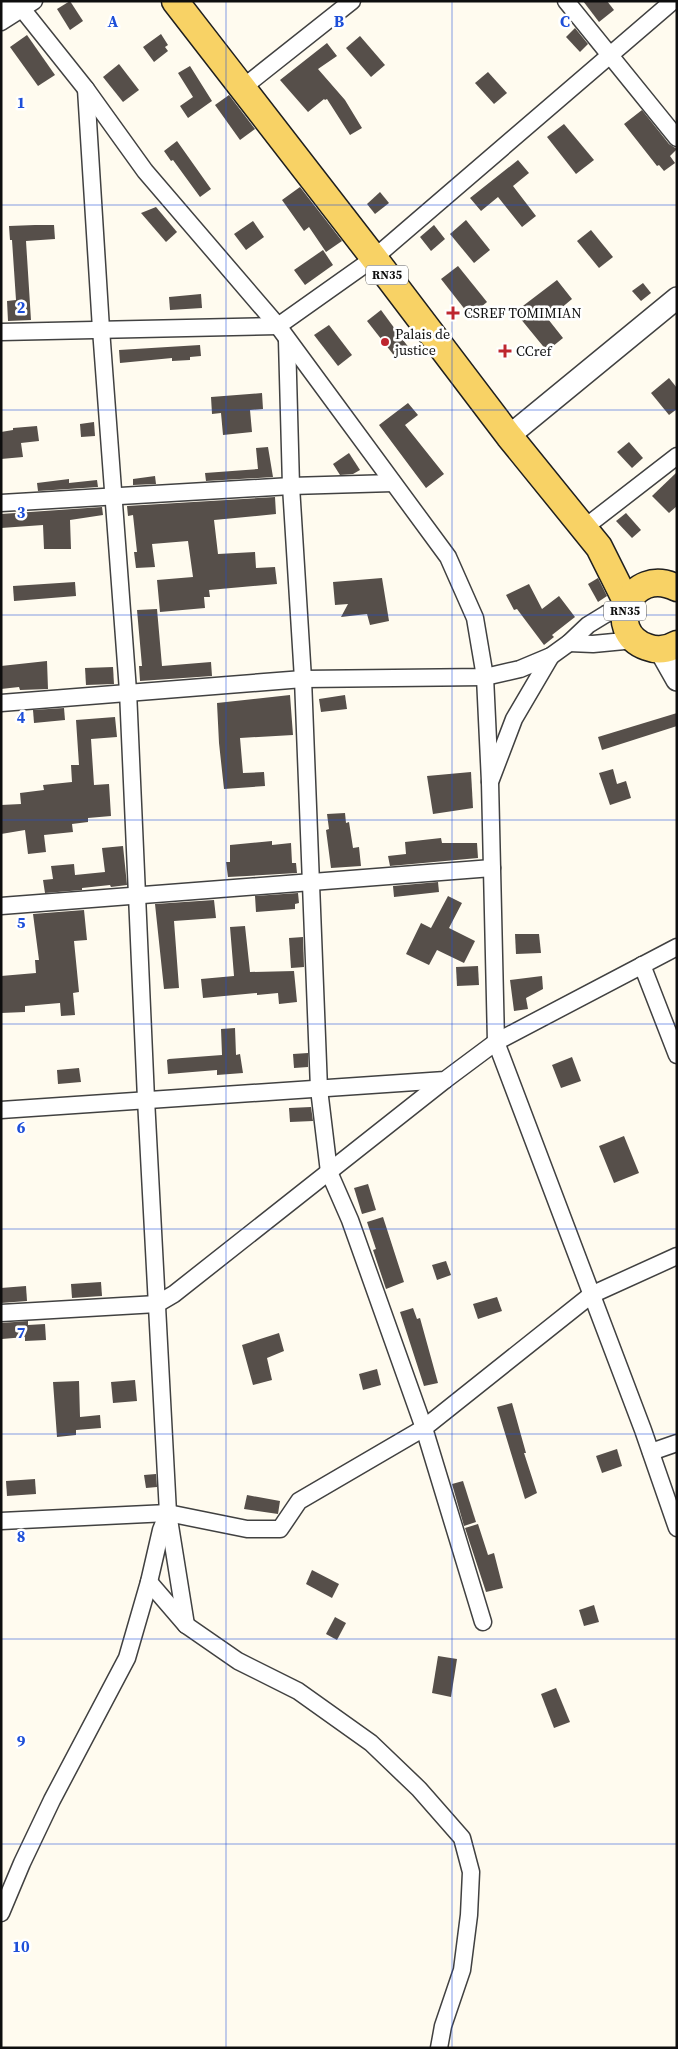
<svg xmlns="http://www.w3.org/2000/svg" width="678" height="2049" font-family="'Source Serif 4',serif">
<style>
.building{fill:#564f4a}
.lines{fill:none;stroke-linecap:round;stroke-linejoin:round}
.minor-casing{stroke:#414141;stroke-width:19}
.tertiary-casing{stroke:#414141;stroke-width:24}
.primary-casing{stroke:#1f1f1f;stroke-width:29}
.minor{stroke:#fff;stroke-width:16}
.tertiary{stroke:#fff;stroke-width:21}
.primary{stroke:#f8d265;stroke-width:26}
.grid{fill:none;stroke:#1d4ed8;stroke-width:1;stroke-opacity:0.55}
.poi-dot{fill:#be262f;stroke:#fff;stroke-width:2}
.labels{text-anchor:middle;stroke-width:5;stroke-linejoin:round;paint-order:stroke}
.shield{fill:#fff;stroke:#565656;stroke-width:1}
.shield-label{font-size:12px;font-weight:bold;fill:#0e0e0e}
.poi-label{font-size:14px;fill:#0e0e0e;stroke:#fff;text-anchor:start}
.grid-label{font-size:16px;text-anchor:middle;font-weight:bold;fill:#1d4ed8;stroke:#fff;stroke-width:5;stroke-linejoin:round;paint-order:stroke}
</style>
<rect width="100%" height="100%" fill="#fffbef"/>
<g class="building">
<path d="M70,1L83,21L70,30L57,9Z"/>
<path d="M583,1H607L614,10L599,22Z"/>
<path d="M575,28L588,44L580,52L566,37Z"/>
<path d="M161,34L168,45L165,47L168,51L154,62L143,47Z"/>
<path d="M27,35L55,75L38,86L10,47Z"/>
<path d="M360,36L385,65L371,77L346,48Z"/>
<path d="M327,43L337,56L318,69L345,100L362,128L350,135L327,99L325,100L324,99L308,112L280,80Z"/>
<path d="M119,64L139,90L123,102L103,77Z"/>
<path d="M190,66L212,101L188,118L180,106L193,97L178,73Z"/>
<path d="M488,72L507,93L494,104L475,83Z"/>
<path d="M229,95L255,129L240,140L215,105Z"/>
<path d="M642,110L669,144L677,149L670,156L675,163L664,171L659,165L657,166L624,124Z"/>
<path d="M564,124L594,160L576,174L547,137Z"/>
<path d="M177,141L211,189L200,197L173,160L171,161L164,151Z"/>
<path d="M518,160L529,173L513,186L536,216L522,227L498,197L481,211L470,198Z"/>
<path d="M300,187L342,241L326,252L309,227L304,231L282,200Z"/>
<path d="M380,192L389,203L375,214L367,204Z"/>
<path d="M156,207L177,232L166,242L141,213Z"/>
<path d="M466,220L490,250L474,263L450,234Z"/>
<path d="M253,221L264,237L246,250L234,234Z"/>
<path d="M35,225H54L55,239L26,241L31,320L8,321L7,301L16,300L12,240H10L9,226Z"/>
<path d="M434,225L445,239L431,251L420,237Z"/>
<path d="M591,230L613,257L599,268L577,241Z"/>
<path d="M323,250L333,265L305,285L294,270Z"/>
<path d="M458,266L487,302L470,316L441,279Z"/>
<path d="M557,280L572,299L548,319L563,338L547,351L515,312Z"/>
<path d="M643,283L651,293L641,301L632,291Z"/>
<path d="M201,294L202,308L170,310L169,297Z"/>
<path d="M381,310L409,348L396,358L367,321Z"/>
<path d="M329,325L352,355L338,366L314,335Z"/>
<path d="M200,345L201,356L190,357V360L172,361V358L120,363L119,350Z"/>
<path d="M669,378L677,388V409L669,415L651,393Z"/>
<path d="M262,393L263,409L250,410L252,432L223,435L221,413L212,414L211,397Z"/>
<path d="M408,403L418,415L405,425L444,474L426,488L379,425Z"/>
<path d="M94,422L95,436L81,437L80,424Z"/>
<path d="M37,426L39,441L21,443L23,457L1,459V432L13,430V428Z"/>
<path d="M629,442L643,458L632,468L617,452Z"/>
<path d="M268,447L273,477L206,481L205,473L258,469L256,448Z"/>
<path d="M349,453L360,470L353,474L340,475L333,464Z"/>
<path d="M677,472V506L669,513L652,496Z"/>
<path d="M155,476L156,484L133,485V479Z"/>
<path d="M69,479V483L97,480L98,487L38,491L37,483Z"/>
<path d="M275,497L276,514L214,520L218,554L255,552L256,568L275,567L277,584L209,590L210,597H204L205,608L160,612L157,580L193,577L188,541L152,544L155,567L136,568L134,552H137L133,515L128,516L127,506Z"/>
<path d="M102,507L103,515L70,520L71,549H44L43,525L1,528V514Z"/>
<path d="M626,513L641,530L632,538L616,521Z"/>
<path d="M382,578L389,621L370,625L367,614L341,617L348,604L335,605L333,582Z"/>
<path d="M598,578L607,596L598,602L588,584Z"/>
<path d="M75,582L76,596L14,601L13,586Z"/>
<path d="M529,584L542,609L559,596L575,617L552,635L554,637L544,645L517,609L514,610L506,595Z"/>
<path d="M157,609L162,666L211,662L212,676L140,681L139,666H142L137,610Z"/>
<path d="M47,661L48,689L20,690L19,687L1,689V666Z"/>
<path d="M113,667L114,684L86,685L85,668Z"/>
<path d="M290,695L293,735L240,738L243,773L264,772L265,786L224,789L219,743L217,703Z"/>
<path d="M345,695L347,709L321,712L319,699Z"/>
<path d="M64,708L65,720L34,723L33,710Z"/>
<path d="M677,713V726L602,750L598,737Z"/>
<path d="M115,717L117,737L91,739L94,785L109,784L111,816L88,818V822L72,824L73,832L44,835L46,852L28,854L25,830L1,834V805L21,804L20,793L44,790L43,785L72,782L71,765H79L76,720Z"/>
<path d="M613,769L617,784L626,781L631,798L610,805L599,773Z"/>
<path d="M471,772L473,808L433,814L427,776Z"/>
<path d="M345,813L346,823L349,822L353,848L359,847L361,866L331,868L326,830L329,829L327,814Z"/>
<path d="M441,838L442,843H477L478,858L390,866L388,856L406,854L405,842Z"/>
<path d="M272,841V845L291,843L292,863H296L297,873L228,877L226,862H230V845Z"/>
<path d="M123,846L127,885L111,887L110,885L82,888V890L45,893L43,880L53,879L51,866L74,864L75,875L105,872L102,848Z"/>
<path d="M438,882L439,892L394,897L393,886Z"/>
<path d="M298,893L299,903L295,904V909L256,912L255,896Z"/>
<path d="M448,896L462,903L449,928L475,941L464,963L437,950L429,965L406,954L421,923L431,928Z"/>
<path d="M214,900L216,918L174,921L179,988L164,989L155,904Z"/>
<path d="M84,910L87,940L74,941L79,992L73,993L75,1015L61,1016L60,1003L25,1006V1012L1,1013V976L36,973L35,960H39L33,914Z"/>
<path d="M245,926L250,972L294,971L297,1002L279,1004L278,993L257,995V993L203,998L201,979L234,976L230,927Z"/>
<path d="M515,934H539L541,953L516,954Z"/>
<path d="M303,937L304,967L291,968L289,938Z"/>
<path d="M478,966L479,985L457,986L456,967Z"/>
<path d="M542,976L543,989L526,998L528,1009L514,1011L510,980Z"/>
<path d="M235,1028L236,1055L240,1054L243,1073L217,1075V1070L168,1074L167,1060L169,1059L222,1055L221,1029Z"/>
<path d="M308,1053V1067L294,1068L293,1054Z"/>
<path d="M572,1057L581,1081L561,1088L552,1065Z"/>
<path d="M79,1068L81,1082L58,1084L57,1070Z"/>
<path d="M311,1107L313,1121L290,1122L289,1108Z"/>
<path d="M624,1136L639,1173L614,1183L599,1146Z"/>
<path d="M368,1184L376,1210L362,1214L354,1188Z"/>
<path d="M383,1217L404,1282L386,1289L373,1250L376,1249L367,1222Z"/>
<path d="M446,1261L451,1275L437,1280L432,1265Z"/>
<path d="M101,1282L102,1296L72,1298L71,1284Z"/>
<path d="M26,1286L27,1301L1,1303V1288Z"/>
<path d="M497,1297L502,1311L478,1319L473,1304Z"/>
<path d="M413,1308L417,1319L420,1318L438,1383L424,1386L400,1312Z"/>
<path d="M28,1321V1325L45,1324L46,1340L25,1341V1337L2,1339L1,1323Z"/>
<path d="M279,1333L284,1351L267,1358L272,1380L253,1385L242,1345Z"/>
<path d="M377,1369L381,1385L363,1390L359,1374Z"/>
<path d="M135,1380L137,1401L113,1403L111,1382Z"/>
<path d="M79,1381L80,1417L100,1415L101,1428L76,1430V1435L57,1437L53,1382Z"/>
<path d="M512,1403L526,1453H524L537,1493L525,1499L497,1407Z"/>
<path d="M617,1449L622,1466L602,1473L596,1456Z"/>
<path d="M156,1474L157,1487L146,1488L144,1475Z"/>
<path d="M35,1479L36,1494L7,1496L6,1481Z"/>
<path d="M463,1481L476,1522L464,1526L452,1484Z"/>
<path d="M247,1495L280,1501L278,1514L244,1509Z"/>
<path d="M478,1524L488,1555L494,1553L503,1588L486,1592L465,1528Z"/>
<path d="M312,1570L339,1584L332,1598L306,1584Z"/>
<path d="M594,1605L599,1622L584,1626L579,1610Z"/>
<path d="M335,1617L346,1623L337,1640L326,1634Z"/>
<path d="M438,1656L457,1659L451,1697L432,1693Z"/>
<path d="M556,1688L570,1722L554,1728L541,1694Z"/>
</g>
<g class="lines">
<g class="minor-casing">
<g id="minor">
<path d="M566,1L677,138"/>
<path d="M1,6L23,10L86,89L145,171L278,326L448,557L475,618L485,677L490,782"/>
<path d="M1,22L34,1"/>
<path d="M86,89L101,329L128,691L146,1099L168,1513L186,1625"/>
<path d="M241,89L352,1"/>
<path d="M1,332L278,326L374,258L673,1"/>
<path d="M287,340L291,486L303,679L319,1089L329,1172L350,1220L424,1428L483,1622"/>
<path d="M1,503L291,486L393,483"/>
<path d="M584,528L677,456"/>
<path d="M569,643L593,644L635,640"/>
<path d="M551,656L514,719L490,782L496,1042L643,1430L677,1528"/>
<path d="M1,703L303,679L485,677L520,669L551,656L569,643L588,625L606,614L625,607"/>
<path d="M1,906L492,868"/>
<path d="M642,965L677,1055"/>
<path d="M1,1110L445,1080L496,1042L677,947"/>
<path d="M1,1313L157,1304L174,1294L445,1080"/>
<path d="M651,1452L677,1443"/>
<path d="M1,1521L168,1513L247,1529H280L299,1501L424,1428L591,1295L677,1256"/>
<path d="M149,1582L186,1625L238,1661L298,1691L371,1743L419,1789L462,1838L471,1872L469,1915L462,1970L443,2026L439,2048"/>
<path d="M1,1913L22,1863L52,1800L127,1658L149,1582L161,1530L167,1515"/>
</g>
</g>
<g class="tertiary-casing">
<g id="tertiary">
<path d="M509,436L677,298"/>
<path d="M660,650L677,680"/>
</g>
</g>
<g class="primary-casing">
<g id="primary">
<path d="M175,1L374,258L509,436L599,547L627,603"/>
<path d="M677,588C630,564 603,632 647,647C657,651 667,650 677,644"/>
</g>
</g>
<use href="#minor" class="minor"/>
<use href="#tertiary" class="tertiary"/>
<use href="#primary" class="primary"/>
</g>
<path class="grid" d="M226,1V2048M452,1V2048M1,205H677M1,410H677M1,615H677M1,820H677M1,1024H677M1,1229H677M1,1434H677M1,1639H677M1,1844H677"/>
<g class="poi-dot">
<path d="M450.5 305.5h5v5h5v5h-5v5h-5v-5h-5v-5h5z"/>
<circle cx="385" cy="342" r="5"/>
<path d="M502.5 343.5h5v5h5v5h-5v5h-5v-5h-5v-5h5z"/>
</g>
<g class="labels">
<g class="shield">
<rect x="366" y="265.5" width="42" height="19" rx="4"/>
<rect x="604" y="601.5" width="42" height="19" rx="4"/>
</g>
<g class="shield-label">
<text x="387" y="279">RN35</text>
<text x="625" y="615">RN35</text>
</g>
<g class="poi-label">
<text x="464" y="318">CSREF TOMIMIAN</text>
<text x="395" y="339">Palais de<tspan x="395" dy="16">justice</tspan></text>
<text x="516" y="356">CCref</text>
</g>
</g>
<g class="grid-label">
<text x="113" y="27">A</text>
<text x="339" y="27">B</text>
<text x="565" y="27">C</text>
<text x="21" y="108">1</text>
<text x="21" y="313">2</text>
<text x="21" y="518">3</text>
<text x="21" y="723">4</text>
<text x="21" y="928">5</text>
<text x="21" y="1133">6</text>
<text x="21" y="1338">7</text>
<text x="21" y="1542">8</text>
<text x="21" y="1747">9</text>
<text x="21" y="1952">10</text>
</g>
<rect width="678" height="2049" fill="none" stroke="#0e0e0e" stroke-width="5"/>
</svg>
